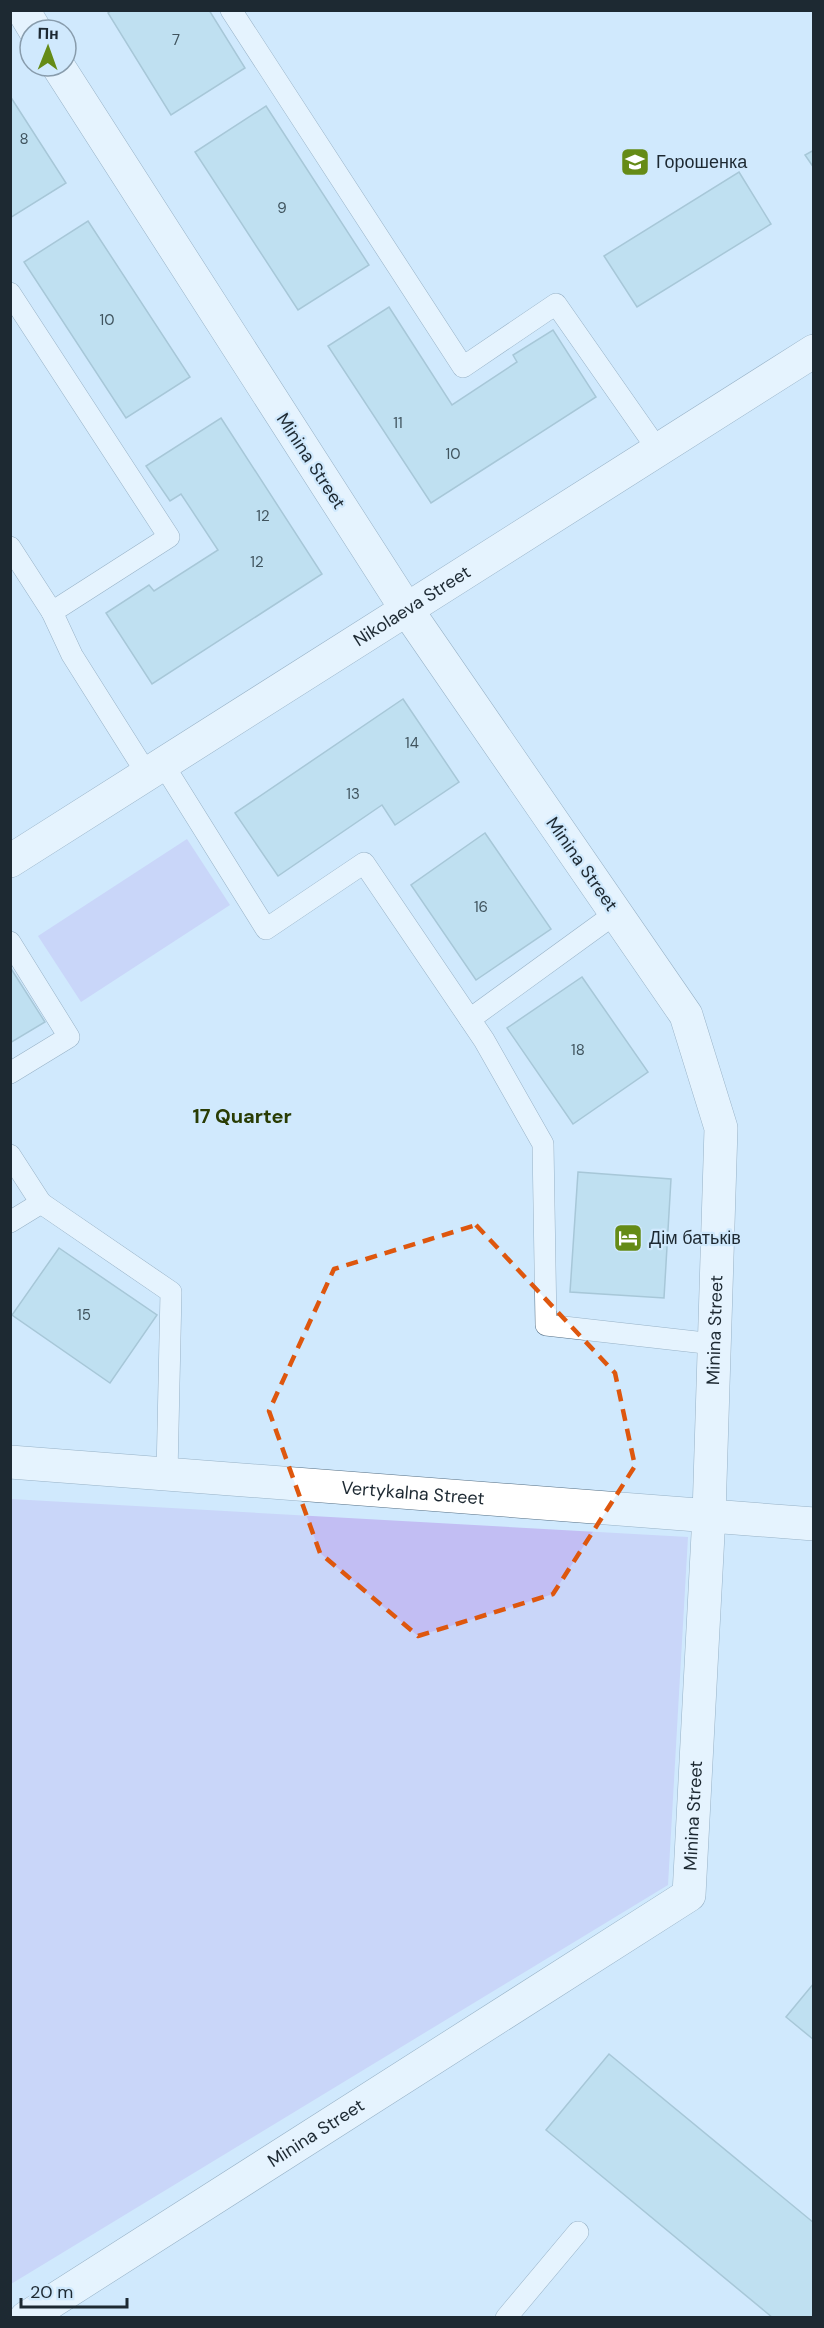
<svg xmlns="http://www.w3.org/2000/svg" width="824" height="2328" font-family="'DM Sans',sans-serif">
<style>
.green{fill:#c2bef3}
.building{fill:#abd4e2;stroke:#769eaa;stroke-width:1.5}
.lines{fill:none;stroke-linecap:round;stroke-linejoin:round}
.service-casing{stroke:#546f85;stroke-width:22}
.minor-casing{stroke:#546f85;stroke-width:34}
.service{stroke:#fff;stroke-width:21}
.minor{stroke:#fff;stroke-width:33}
.marked{fill:none;stroke:#de570e;stroke-width:4.5;stroke-dasharray:12 8;stroke-linejoin:round}
.labels{text-anchor:middle;stroke-width:4.5;stroke-linejoin:round;paint-order:stroke}
.number-label{font-size:15px;fill:#40545e}
.poi-label{font-size:18px;fill:#1d2932;stroke:#d0e9fd;text-anchor:start}
.street-label{font-size:18px;fill:#1d2932;stroke:#d0e9fd}
.neighbourhood-label{font-size:20px;font-weight:bold;fill:#293c04;stroke:#d0e9fd}
</style>
<rect width="100%" height="100%" fill="#d0e9fd"/>
<g class="green">
<path d="M187,839L230,905L81,1002L38,936Z"/>
<path d="M11,1499L688,1537L668,1885L11,2284Z"/>
</g>
<g class="building">
<path d="M112,10H209L245,68L171,115L108,13Z"/>
<path d="M10,96L66,183L10,218Z"/>
<path d="M266,106L369,265L298,310L195,152Z"/>
<path d="M814,150V168L805,155Z"/>
<path d="M739,172L771,224L637,307L604,256Z"/>
<path d="M88,221L190,377L126,418L24,262Z"/>
<path d="M389,307L452,405L517,362L513,355L553,330L596,397L431,503L328,346Z"/>
<path d="M221,418L322,574L152,684L106,613L149,585L154,591L218,550L181,494L170,501L146,466Z"/>
<path d="M403,699L459,782L395,825L382,805L278,876L235,813Z"/>
<path d="M485,833L551,929L476,980L411,885Z"/>
<path d="M10,967L45,1022L10,1043Z"/>
<path d="M582,977L648,1072L573,1124L507,1028Z"/>
<path d="M578,1172L671,1179L664,1298L570,1292Z"/>
<path d="M59,1248L157,1315L110,1383L12,1315Z"/>
<path d="M814,1983V2040L786,2017Z"/>
<path d="M609,2054L814,2223V2318H773L546,2130Z"/>
</g>
<g class="lines">
<g class="service-casing">
<g id="service">
<path d="M231,10L463,367L556,304L658,450"/>
<path d="M10,293L169,537L52,612L72,655L147,774"/>
<path d="M10,547L52,612"/>
<path d="M163,764L266,929L364,863L484,1040L543,1144L546,1325L714,1344"/>
<path d="M10,942L69,1037L10,1073"/>
<path d="M470,1019L616,913"/>
<path d="M10,1155L41,1203L10,1222"/>
<path d="M41,1203L171,1292L167,1474"/>
<path d="M506,2318L578,2232"/>
</g>
</g>
<g class="minor-casing">
<g id="minor">
<path d="M23,10L35,30"/>
<path id="s1" d="M10,861L814,351"/>
<path id="s2" d="M10,1462L814,1524"/>
<path id="s3" d="M26,2318L689,1895L709,1515L721,1128L686,1015L407,610L58,66"/>
</g>
</g>
<use href="#service" class="service"/>
<use href="#minor" class="minor"/>
</g>
<path d="M0 0H824V2328H0ZM476,1225L615,1373L635,1466L553,1594L418,1636L320,1553L269,1411L334,1269Z" fill="#d0e9fd" fill-opacity=".55" fill-rule="evenodd"/>
<path class="marked" d="M476,1225L615,1373L635,1466L553,1594L418,1636L320,1553L269,1411L334,1269Z"/>
<defs>
<g id="school-square" transform="scale(1.5)"><rect x="-9" y="-9" width="18" height="18" rx="4" fill="#658b16" stroke="#d0e9fd"/><path d="M0-5L7-2L0 1L-7-2ZM-4 1L0 2.5L4 1V4Q0 6-4 4Z" fill="#fff"/></g>
<g id="hotel-square" transform="scale(1.5)"><rect x="-9" y="-9" width="18" height="18" rx="4" fill="#658b16" stroke="#d0e9fd"/><path d="M-6-4.5h1.5V1H6V5H4.5V3h-9V5H-6ZM-4 0a1.8 1.8 0 1 1 3.6 0ZM.5 0V-2.5h3Q6-2.5 6 0Z" fill="#fff"/></g>
</defs>
<g fill-rule="evenodd">
<use href="#school-square" x="635" y="162"/>
<use href="#hotel-square" x="628" y="1238"/>
</g>
<g class="labels">
<g class="number-label">
<text x="176" y="45">7</text>
<text x="24" y="144">8</text>
<text x="282" y="213">9</text>
<text x="107" y="325">10</text>
<text x="398" y="428">11</text>
<text x="453" y="459">10</text>
<text x="263" y="521">12</text>
<text x="257" y="567">12</text>
<text x="412" y="748">14</text>
<text x="353" y="799">13</text>
<text x="481" y="912">16</text>
<text x="578" y="1055">18</text>
<text x="84" y="1320">15</text>
</g>
<g class="poi-label">
<text x="656" y="168">Горошенка</text>
<text x="649" y="1244">Дім батьків</text>
</g>
<g class="street-label">
<text transform="translate(311 461) rotate(57)" y="6">Minina Street</text>
<text dy="6" stroke="none"><textPath href="#s1" startOffset="476">Nikolaeva Street</textPath></text>
<text transform="translate(582 864) rotate(55)" y="6">Minina Street</text>
<text dy="6" stroke="none"><textPath href="#s3" startOffset="1352">Minina Street</textPath></text>
<text dy="6" stroke="none"><textPath href="#s2" startOffset="404">Vertykalna Street</textPath></text>
<text dy="6" stroke="none"><textPath href="#s3" startOffset="866">Minina Street</textPath></text>
<text dy="6" stroke="none"><textPath href="#s3" startOffset="344">Minina Street</textPath></text>
</g>
<g class="neighbourhood-label">
<text x="242" y="1123">17 Quarter</text>
</g>
</g>
<rect width="824" height="2328" fill="none" stroke="#1d2932" stroke-width="24"/>
<g transform="translate(48 48) rotate(1)"><circle r="28" fill="#d0e9fd" stroke="#889cac" stroke-width="1.5"/>
<path d="M0-4.5L10 22L0 15L-10 22Z" fill="#658b16"/>
<text y="-9" font-size="16" font-weight="bold" text-anchor="middle" fill="#1d2932">Пн</text>
</g>
<path d="M21 2298v9h106v-9" fill="none" stroke="#1d2932" stroke-width="3"/>
<text x="30" y="2298" font-size="18" fill="#1d2932" stroke="#d0e9fd" stroke-width="4.5" paint-order="stroke">20 m</text>
</svg>
